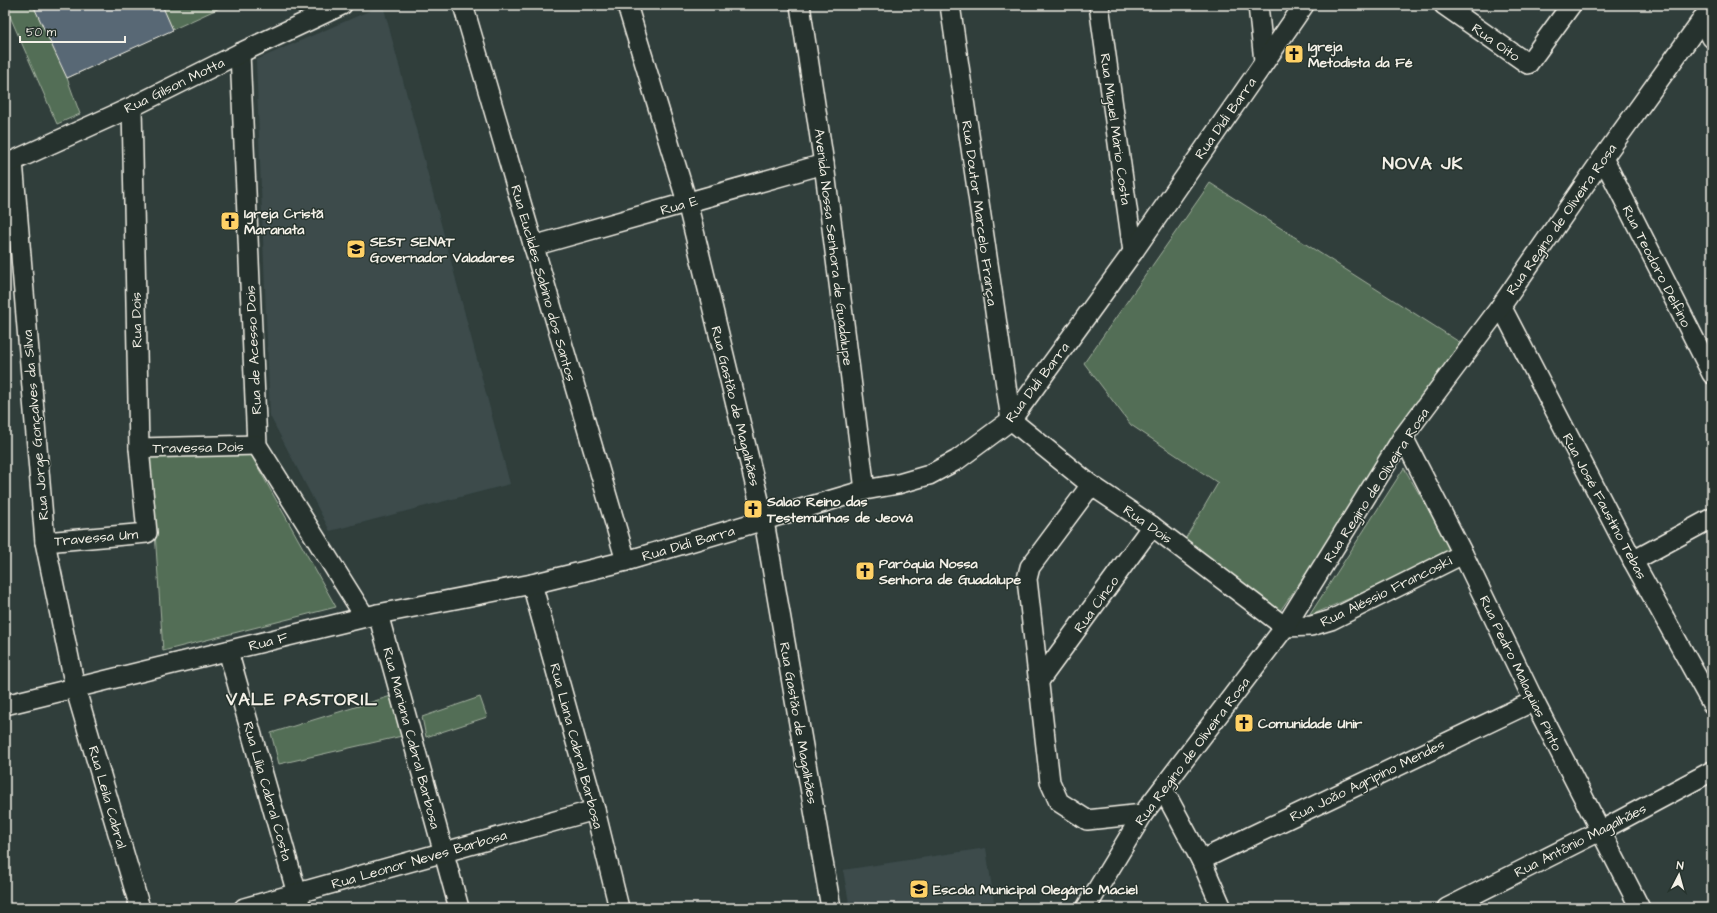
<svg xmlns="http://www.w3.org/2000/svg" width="1717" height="913" font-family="'Architects Daughter',sans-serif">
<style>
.built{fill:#3c4b4c}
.green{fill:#526e56;stroke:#a3b09f}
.building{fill:#586874;stroke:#f4f1e8}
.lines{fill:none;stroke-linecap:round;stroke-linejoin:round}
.minor-casing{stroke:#f4f1e8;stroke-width:22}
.minor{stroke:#26332d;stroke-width:19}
.labels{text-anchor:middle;stroke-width:3;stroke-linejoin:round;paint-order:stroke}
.street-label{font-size:14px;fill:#f4f1e8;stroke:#26332d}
.poi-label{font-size:14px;font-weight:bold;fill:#f4f1e8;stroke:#26332d;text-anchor:start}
.district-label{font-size:18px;font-weight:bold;letter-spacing:1px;fill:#f4f1e8;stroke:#26332d}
</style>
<rect width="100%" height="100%" fill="#303e3b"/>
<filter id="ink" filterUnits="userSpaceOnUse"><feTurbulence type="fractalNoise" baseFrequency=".025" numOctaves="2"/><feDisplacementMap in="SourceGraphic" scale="8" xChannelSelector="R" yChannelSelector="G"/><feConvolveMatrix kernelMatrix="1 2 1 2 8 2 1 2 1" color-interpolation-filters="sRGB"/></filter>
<g filter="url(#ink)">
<g class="built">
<path d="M383,5L510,484L330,531L270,416L256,60Z"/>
<path d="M986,848L995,908H850L843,870Z"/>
</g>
<g class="green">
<path d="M5,5H226L67,78L80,114L57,124Z"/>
<path d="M1210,183L1464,345L1278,614L1184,541L1218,483L1131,425L1084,363Z"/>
<path d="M251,455L336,607L163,651L150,457Z"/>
<path d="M1404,468L1454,553L1309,616Z"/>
<path d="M391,696L402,736L279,764L271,733Z"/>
<path d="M480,697L487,717L426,737L422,717Z"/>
</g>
<path class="building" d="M33,5H162L173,30L67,78Z"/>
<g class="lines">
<g class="minor-casing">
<g id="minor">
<path d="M463,5L626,561"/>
<path d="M627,5L687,202L764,521L831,908"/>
<path d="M800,5L824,164L865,490"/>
<path d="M950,5L1011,420"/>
<path d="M1099,5L1133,252"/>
<path d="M1258,5L1264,61"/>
<path d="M1444,5L1528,64L1571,5"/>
<path d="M1702,19L1712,38"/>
<path d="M240,53L257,445L365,617"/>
<path d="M1603,158L1712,374"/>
<path d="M13,161L45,542L75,687L140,908"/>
<path d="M5,163L13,161L132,107L240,53L342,5"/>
<path d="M533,246L824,164"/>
<path d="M1501,306L1633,561L1712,704"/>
<path d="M1011,420L1091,485L1152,526L1285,627"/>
<path d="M1403,437L1463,554L1534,701L1640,908"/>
<path d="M139,448L257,445"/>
<path d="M1091,485L1030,567L1027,579L1050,782L1059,802L1087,820L1143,814"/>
<path d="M45,542L147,533L139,448L132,107"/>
<path d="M1633,561L1712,518"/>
<path d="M532,584L595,810L619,908"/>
<path d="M378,614L459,908"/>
<path d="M1285,627L1311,626L1331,620L1463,554"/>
<path d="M228,651L301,908"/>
<path d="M1039,681L1152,526"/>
<path d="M5,705L378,614L532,584L626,561L865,490L898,484L929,475L957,460L1011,420L1133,252L1304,5"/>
<path d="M1163,789L1201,860L1222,908"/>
<path d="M1201,860L1534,701"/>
<path d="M244,908L595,810"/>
<path d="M1086,908L1143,814L1285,627L1403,437L1501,306L1603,158L1712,6"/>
<path d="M1447,908L1600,831L1712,771"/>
</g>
</g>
<use href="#minor" class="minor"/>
</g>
</g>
<defs>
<g id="church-square" transform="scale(1)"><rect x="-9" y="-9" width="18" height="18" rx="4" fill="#ffd166" stroke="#26332d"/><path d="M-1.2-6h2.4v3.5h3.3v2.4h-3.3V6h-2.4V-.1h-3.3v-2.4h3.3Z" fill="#111"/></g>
<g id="school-square" transform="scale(1)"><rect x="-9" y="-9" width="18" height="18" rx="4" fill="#ffd166" stroke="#26332d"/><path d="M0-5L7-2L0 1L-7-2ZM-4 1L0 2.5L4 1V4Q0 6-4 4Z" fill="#111"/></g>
</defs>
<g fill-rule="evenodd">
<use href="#church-square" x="1294" y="54"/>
<use href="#church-square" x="230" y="221"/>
<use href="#school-square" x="356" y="249"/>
<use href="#church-square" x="753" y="509"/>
<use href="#church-square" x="865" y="571"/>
<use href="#church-square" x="1244" y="723"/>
<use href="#school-square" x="919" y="889"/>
</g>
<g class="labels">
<g class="street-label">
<text transform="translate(1496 42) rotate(35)" y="5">Rua Oito</text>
<text transform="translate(174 85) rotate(-26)" y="5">Rua Gilson Motta</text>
<text transform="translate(1225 118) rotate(-55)" y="5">Rua Didi Barra</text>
<text transform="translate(1116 129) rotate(82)" y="5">Rua Miguel Mário Costa</text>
<text transform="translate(679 205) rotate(-16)" y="5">Rua E</text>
<text transform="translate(980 213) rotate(82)" y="5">Rua Doutor Marcelo França</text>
<text transform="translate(1561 219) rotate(-55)" y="5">Rua Regino de Oliveira Rosa</text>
<text transform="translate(834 247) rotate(83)" y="5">Avenida Nossa Senhora de Guadalupe</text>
<text transform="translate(1657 266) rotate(63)" y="5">Rua Teodoro Delfino</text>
<text transform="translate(544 283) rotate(74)" y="5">Rua Euclides Sabino dos Santos</text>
<text transform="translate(136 320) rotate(-91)" y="5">Rua Dois</text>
<text transform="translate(253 350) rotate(-93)" y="5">Rua de Acesso Dois</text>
<text transform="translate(1037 382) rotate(-53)" y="5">Rua Didi Barra</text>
<text transform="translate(736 406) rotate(76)" y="5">Rua Gastão de Magalhães</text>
<text transform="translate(35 425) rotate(-95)" y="5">Rua Jorge Gonçalves da Silva</text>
<text transform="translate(198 447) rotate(-1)" y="5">Travessa Dois</text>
<text transform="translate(1376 485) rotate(-57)" y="5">Rua Regino de Oliveira Rosa</text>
<text transform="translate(1605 506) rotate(62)" y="5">Rua José Faustino Tebas</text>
<text transform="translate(1148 524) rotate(35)" y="5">Rua Dois</text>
<text transform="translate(96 537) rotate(-5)" y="5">Travessa Um</text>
<text transform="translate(688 543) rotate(-16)" y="5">Rua Didi Barra</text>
<text transform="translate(1386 591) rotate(-26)" y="5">Rua Aléssio Francoski</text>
<text transform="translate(1096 604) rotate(-54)" y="5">Rua Cinco</text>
<text transform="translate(268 641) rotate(-14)" y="5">Rua F</text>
<text transform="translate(1521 673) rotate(64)" y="5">Rua Pedro Malaquias Pinto</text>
<text transform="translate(799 723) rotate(80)" y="5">Rua Gastão de Magalhães</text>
<text transform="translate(412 738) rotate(75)" y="5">Rua Mariana Cabral Barbosa</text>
<text transform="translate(577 746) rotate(75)" y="5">Rua Liana Cabral Barbosa</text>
<text transform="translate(1192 751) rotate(-53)" y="5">Rua Regino de Oliveira Rosa</text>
<text transform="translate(1367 780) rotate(-26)" y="5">Rua João Agripino Mendes</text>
<text transform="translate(268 791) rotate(74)" y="5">Rua Lília Cabral Costa</text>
<text transform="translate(108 797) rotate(74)" y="5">Rua Leila Cabral</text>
<text transform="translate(1580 840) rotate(-27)" y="5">Rua Antônio Magalhães</text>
<text transform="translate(419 859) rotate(-16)" y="5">Rua Leonor Neves Barbosa</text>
</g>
<g class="poi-label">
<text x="1308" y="51">Igreja<tspan x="1308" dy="16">Metodista da Fé</tspan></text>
<text x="244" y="218">Igreja Cristã<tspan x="244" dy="16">Maranata</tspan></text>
<text x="370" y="246">SEST SENAT<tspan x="370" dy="16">Governador Valadares</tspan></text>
<text x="767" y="506">Salao Reino das<tspan x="767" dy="16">Testemunhas de Jeová</tspan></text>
<text x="879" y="568">Paróquia Nossa<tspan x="879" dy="16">Senhora de Guadalupe</tspan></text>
<text x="1258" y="728">Comunidade Unir</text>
<text x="933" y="894">Escola Municipal Olegário Maciel</text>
</g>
<g class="district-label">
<text x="1423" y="169">NOVA JK</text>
<text x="302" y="705">VALE PASTORIL</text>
</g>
</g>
<rect width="1717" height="913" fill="none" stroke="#26332d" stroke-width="20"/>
<rect x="10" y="10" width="1697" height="893" fill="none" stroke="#f4f1e8" stroke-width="1.5" filter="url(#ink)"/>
<g transform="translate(1679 875) rotate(6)" stroke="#26332d" stroke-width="3" paint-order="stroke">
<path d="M0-3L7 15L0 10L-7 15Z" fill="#f4f1e8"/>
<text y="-6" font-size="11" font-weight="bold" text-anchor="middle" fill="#f4f1e8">N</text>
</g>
<path d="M20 36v6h105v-6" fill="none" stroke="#f4f1e8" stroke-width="2"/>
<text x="26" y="36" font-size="12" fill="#f4f1e8" stroke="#26332d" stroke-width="3" paint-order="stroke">50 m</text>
</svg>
